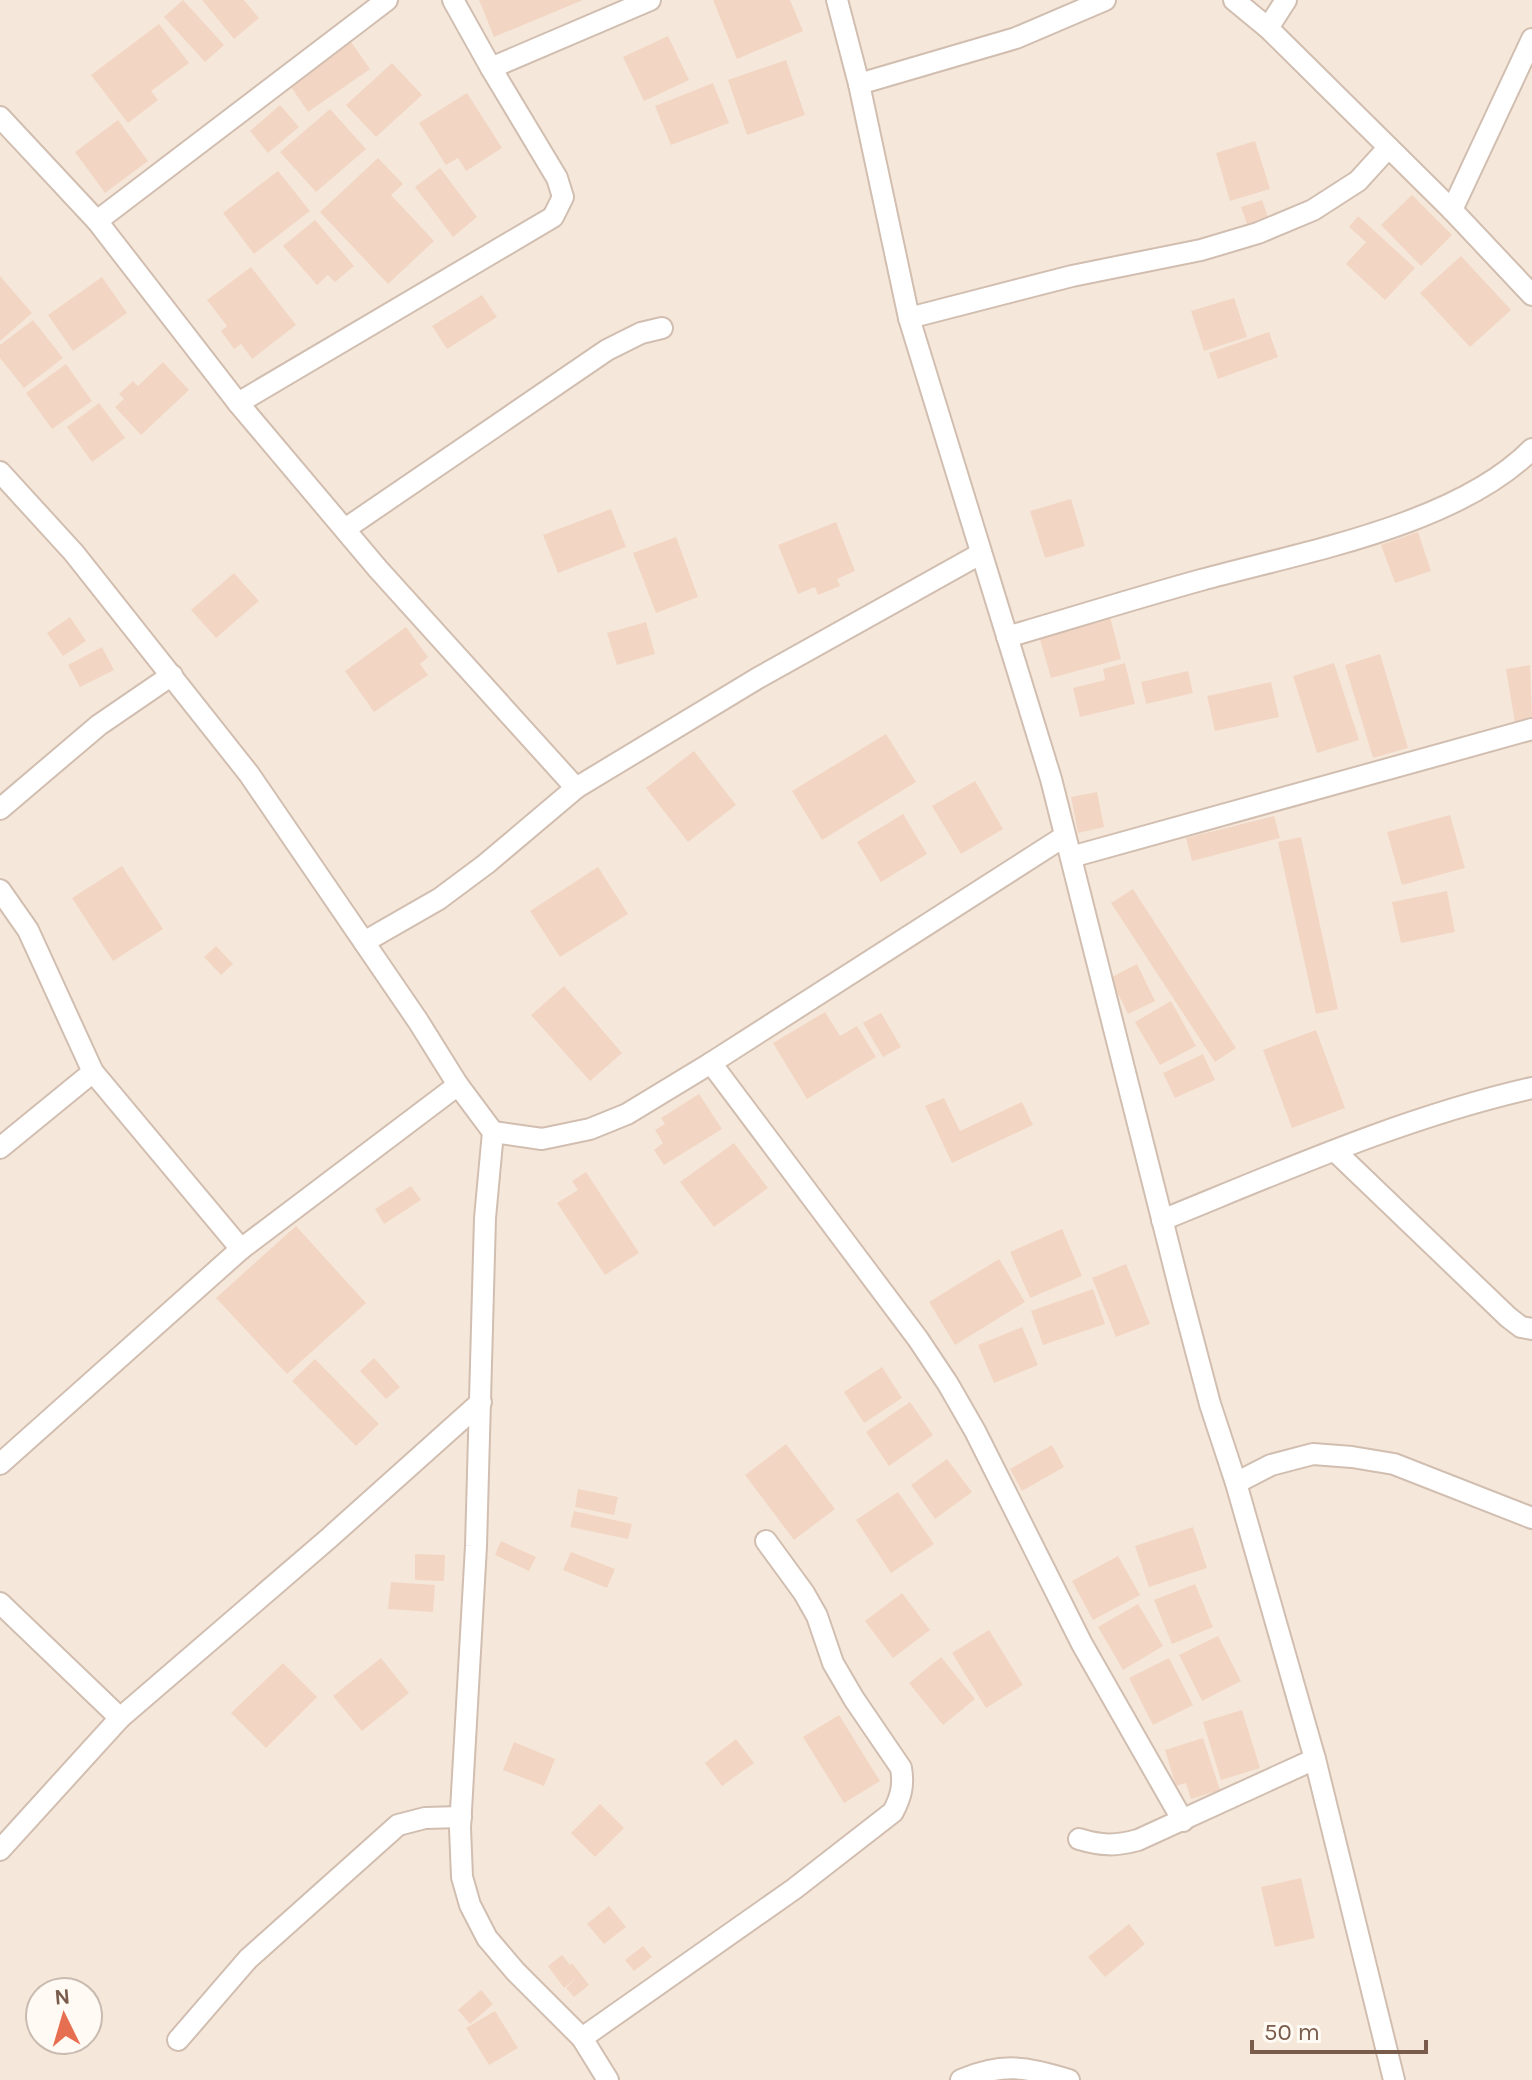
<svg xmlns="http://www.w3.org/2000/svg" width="1532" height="2080" font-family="Karla,sans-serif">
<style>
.residential{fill:#f5e8da;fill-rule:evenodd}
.building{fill:#f3d5c3}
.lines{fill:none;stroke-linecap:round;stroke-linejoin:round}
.street-casing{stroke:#d1beb0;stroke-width:24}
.street{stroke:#fff;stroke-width:20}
</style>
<rect width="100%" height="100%" fill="#fdf6ec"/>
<path class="residential" d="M0,0H1532V2080H0ZM40,1992H88V2040H40Z"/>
<g class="building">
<path d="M183,0L224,45L205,62L164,17Z"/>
<path d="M202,0H244L259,18L234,39Z"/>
<path d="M479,0H583L494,37Z"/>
<path d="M713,0H790L803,31L737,59Z"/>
<path d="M159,24L189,63L151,91L158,100L128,123L91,75Z"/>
<path d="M668,36L689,80L644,101L623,57Z"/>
<path d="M351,42L370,69L308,112L289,84Z"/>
<path d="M786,60L805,115L747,135L728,80Z"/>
<path d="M392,63L422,95L376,137L346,105Z"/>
<path d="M713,83L729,123L671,145L655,106Z"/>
<path d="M467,93L502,148L466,171L458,158L446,165L419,123Z"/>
<path d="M280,105L299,127L268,153L250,131Z"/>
<path d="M330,109L366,149L316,192L280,152Z"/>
<path d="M118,120L148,161L105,193L75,152Z"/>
<path d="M1255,141L1270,189L1230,201L1216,153Z"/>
<path d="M378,158L403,184L391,195L434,241L388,284L320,212Z"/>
<path d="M440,168L477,217L453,237L415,187Z"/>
<path d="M278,171L310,211L254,254L223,213Z"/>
<path d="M1412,195L1452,235L1421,266L1381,225Z"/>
<path d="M1262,200L1269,220L1248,227L1241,207Z"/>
<path d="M1358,216L1415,268L1385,300L1346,264L1366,242L1349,227Z"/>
<path d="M315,220L354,266L335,282L328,275L317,285L283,246Z"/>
<path d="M1461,256L1511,310L1470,347L1420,293Z"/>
<path d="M251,267L296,325L252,359L241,344L234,349L221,331L227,326L207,300Z"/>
<path d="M0,276L32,313L0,341Z"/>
<path d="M102,277L127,313L73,351L48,315Z"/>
<path d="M482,295L497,317L447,349L432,326Z"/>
<path d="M1234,298L1247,337L1204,351L1191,311Z"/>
<path d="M33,320L63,358L24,388L0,358V345Z"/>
<path d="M1269,332L1278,357L1218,379L1209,353Z"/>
<path d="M163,362L189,390L141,435L115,407L124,399L119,394L133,381L138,386Z"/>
<path d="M66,364L92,401L52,429L26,393Z"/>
<path d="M99,403L125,438L92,462L67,427Z"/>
<path d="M1071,499L1085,546L1045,558L1030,511Z"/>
<path d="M611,509L626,547L558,573L543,535Z"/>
<path d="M836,522L855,571L837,579L840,586L818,595L815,587L798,594L778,545Z"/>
<path d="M1418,532L1431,571L1395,583L1381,545Z"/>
<path d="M676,537L698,597L656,613L633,553Z"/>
<path d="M234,573L259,601L216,638L191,610Z"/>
<path d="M70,617L86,641L63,656L47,633Z"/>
<path d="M1110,617L1121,659L1051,678L1039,636Z"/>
<path d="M646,622L655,654L617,665L607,633Z"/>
<path d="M406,627L428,657L420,664L428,675L374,712L345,671Z"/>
<path d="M102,647L114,670L80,687L68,665Z"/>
<path d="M1380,654L1408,748L1373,758L1345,665Z"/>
<path d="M1125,663L1135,704L1080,717L1073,688L1105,680L1103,669Z"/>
<path d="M1334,663L1359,740L1317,753L1293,676Z"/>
<path d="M1530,665L1532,720L1515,723L1506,669Z"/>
<path d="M1188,671L1193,693L1146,704L1141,682Z"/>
<path d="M1271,682L1279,717L1215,731L1207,696Z"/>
<path d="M886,734L916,782L822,840L792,791Z"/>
<path d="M694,751L736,805L688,842L646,788Z"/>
<path d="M975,781L1003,829L961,854L932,806Z"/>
<path d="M1097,792L1104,827L1078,833L1071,797Z"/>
<path d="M903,814L927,854L881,882L857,842Z"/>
<path d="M1450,815L1465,868L1402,885L1387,832Z"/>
<path d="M1274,816L1280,838L1192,861L1186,838Z"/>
<path d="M1301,837L1338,1009L1316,1014L1278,842Z"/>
<path d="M122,866L163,929L113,961L72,898Z"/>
<path d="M598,867L628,914L560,957L530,911Z"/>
<path d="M1133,889L1236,1048L1215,1062L1111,903Z"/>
<path d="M1447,891L1455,932L1401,943L1392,902Z"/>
<path d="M216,946L233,964L221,975L204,957Z"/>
<path d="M1137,964L1155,1001L1128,1014L1110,978Z"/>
<path d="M564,986L622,1053L590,1081L531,1015Z"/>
<path d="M1171,1001L1196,1046L1160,1065L1135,1022Z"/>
<path d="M825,1012L840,1036L857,1026L876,1057L807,1099L773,1043Z"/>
<path d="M881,1013L901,1047L883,1057L863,1023Z"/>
<path d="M1316,1030L1345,1108L1292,1128L1263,1050Z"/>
<path d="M1203,1054L1215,1080L1175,1098L1163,1073Z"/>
<path d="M699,1094L722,1129L664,1165L654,1150L663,1143L655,1130L665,1124L661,1118Z"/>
<path d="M944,1098L960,1131L1022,1102L1033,1125L952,1163L925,1106Z"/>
<path d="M734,1143L768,1188L714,1227L680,1182Z"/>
<path d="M586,1172L639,1253L605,1275L557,1203L578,1190L572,1181Z"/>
<path d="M411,1186L421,1200L384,1224L375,1209Z"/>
<path d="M296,1226L366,1303L287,1374L216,1298Z"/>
<path d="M1062,1229L1082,1276L1030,1298L1010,1252Z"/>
<path d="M999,1259L1025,1302L955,1345L929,1302Z"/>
<path d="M1126,1264L1150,1324L1116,1337L1092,1278Z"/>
<path d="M1093,1289L1105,1324L1043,1345L1031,1311Z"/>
<path d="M1022,1327L1038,1365L994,1383L978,1345Z"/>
<path d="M374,1358L400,1387L386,1399L360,1371Z"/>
<path d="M315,1359L379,1424L356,1446L292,1381Z"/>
<path d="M882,1367L902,1398L864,1423L844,1392Z"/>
<path d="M910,1402L933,1435L889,1466L866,1432Z"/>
<path d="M786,1444L835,1509L794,1540L745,1475Z"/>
<path d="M1052,1445L1064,1467L1022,1491L1010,1469Z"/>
<path d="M947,1459L972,1492L935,1519L911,1485Z"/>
<path d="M578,1489L618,1497L614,1515L575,1507Z"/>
<path d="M898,1492L934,1544L891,1573L856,1520Z"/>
<path d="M574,1511L632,1524L628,1539L570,1527Z"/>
<path d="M1193,1527L1207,1568L1149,1587L1135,1546Z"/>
<path d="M501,1541L536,1557L529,1571L495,1555Z"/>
<path d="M571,1552L615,1569L607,1588L563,1570Z"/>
<path d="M415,1554L445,1555L444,1581L415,1580Z"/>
<path d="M1118,1556L1140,1595L1093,1620L1072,1581Z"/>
<path d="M391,1582L435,1585L433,1612L388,1609Z"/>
<path d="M1195,1584L1213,1627L1172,1644L1154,1600Z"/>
<path d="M902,1593L930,1630L893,1658L865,1621Z"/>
<path d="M1138,1604L1163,1646L1123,1670L1098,1627Z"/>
<path d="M989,1630L1023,1685L986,1708L952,1653Z"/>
<path d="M1218,1636L1241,1681L1202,1701L1179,1655Z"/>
<path d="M941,1657L975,1699L943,1725L909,1683Z"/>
<path d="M381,1658L409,1693L362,1731L333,1696Z"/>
<path d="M1169,1658L1193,1705L1153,1725L1129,1678Z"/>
<path d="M283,1663L317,1697L266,1748L231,1713Z"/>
<path d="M1242,1710L1260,1768L1221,1780L1203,1722Z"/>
<path d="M839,1715L880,1781L844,1803L803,1737Z"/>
<path d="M1203,1738L1220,1790L1191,1799L1186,1783L1176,1786L1165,1750Z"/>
<path d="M736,1739L754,1763L722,1786L705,1763Z"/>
<path d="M514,1742L555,1759L544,1786L503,1770Z"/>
<path d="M600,1804L624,1828L595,1857L571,1833Z"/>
<path d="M1301,1878L1315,1938L1275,1947L1261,1887Z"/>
<path d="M609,1906L626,1927L604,1944L587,1924Z"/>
<path d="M1129,1924L1145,1944L1105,1977L1088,1957Z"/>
<path d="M643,1946L652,1957L634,1971L625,1960Z"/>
<path d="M562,1955L570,1965L572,1963L589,1985L574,1997L566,1988L576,1978L564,1988L548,1966Z"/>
<path d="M481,1990L493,2004L470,2024L458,2010Z"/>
<path d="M495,2011L518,2048L489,2065L466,2028Z"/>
</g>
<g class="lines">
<g class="street-casing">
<g id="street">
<path d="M453,0L491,68L650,0"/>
<path d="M837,0L859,84L909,318L1051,779L1182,1298L1210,1404L1236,1483L1315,1759L1394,2080"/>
<path d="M1234,0L1268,28L1452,210L1532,295"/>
<path d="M1268,28L1286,0"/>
<path d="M859,84L1016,38L1105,0"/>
<path d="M0,117L97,221L238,403L378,569L576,788"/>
<path d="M1452,210L1532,39"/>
<path d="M97,221L387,0"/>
<path d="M909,318L1072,276L1201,250L1258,233L1313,210L1358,181L1388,148"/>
<path d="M238,403L553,217L563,197L557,178L491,68"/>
<path d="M0,472L74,553L249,774L418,1021L458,1085L493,1132L485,1218L476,1546L460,1828L462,1877L470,1905L487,1938L515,1971L582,2038L608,2080"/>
<path d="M345,529L607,350L641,333L662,328"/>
<path d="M1007,637C1072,618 1136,598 1201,580C1303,552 1457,525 1532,449"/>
<path d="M0,809L99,725L172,675"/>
<path d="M1071,857L1532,729"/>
<path d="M0,890L28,930L93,1072L241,1249"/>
<path d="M364,942L439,899L486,864L576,788L758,678L980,554"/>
<path d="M711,1063L918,1339L948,1384L975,1431L1082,1644L1183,1821"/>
<path d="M493,1132L542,1139L590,1129L627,1114L711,1063L1065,836"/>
<path d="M0,1148L93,1072"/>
<path d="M1335,1151L1508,1317L1521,1327L1532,1329"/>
<path d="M1162,1220C1283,1171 1404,1117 1532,1088"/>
<path d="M0,1464L241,1249L458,1085"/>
<path d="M1236,1483L1271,1465L1313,1454L1352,1457L1394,1464L1532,1518"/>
<path d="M0,1603L120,1718"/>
<path d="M1079,1839C1102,1846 1116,1846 1138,1840L1315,1759"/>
<path d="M0,1850L120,1718L328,1539L481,1402"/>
<path d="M582,2038L794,1889L893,1812C901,1797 904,1785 901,1768L854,1699L833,1663L817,1616L804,1593L766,1541"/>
<path d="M178,2040L248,1959L398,1825L425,1818L461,1817"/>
<path d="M961,2080C1002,2062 1028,2067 1069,2080"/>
</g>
</g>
<use href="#street" class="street"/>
</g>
<g transform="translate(64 2016) rotate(355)"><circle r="38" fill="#fffaf3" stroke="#cabbb1" stroke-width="2"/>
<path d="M0-6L14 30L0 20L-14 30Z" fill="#e76f51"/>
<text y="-12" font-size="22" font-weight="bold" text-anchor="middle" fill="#7a5c4d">N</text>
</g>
<path d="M1252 2040v12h174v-12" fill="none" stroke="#7a5c4d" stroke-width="4"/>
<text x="1264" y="2040" font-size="24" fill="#7a5c4d" stroke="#fffaf3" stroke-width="6" paint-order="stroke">50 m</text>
</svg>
